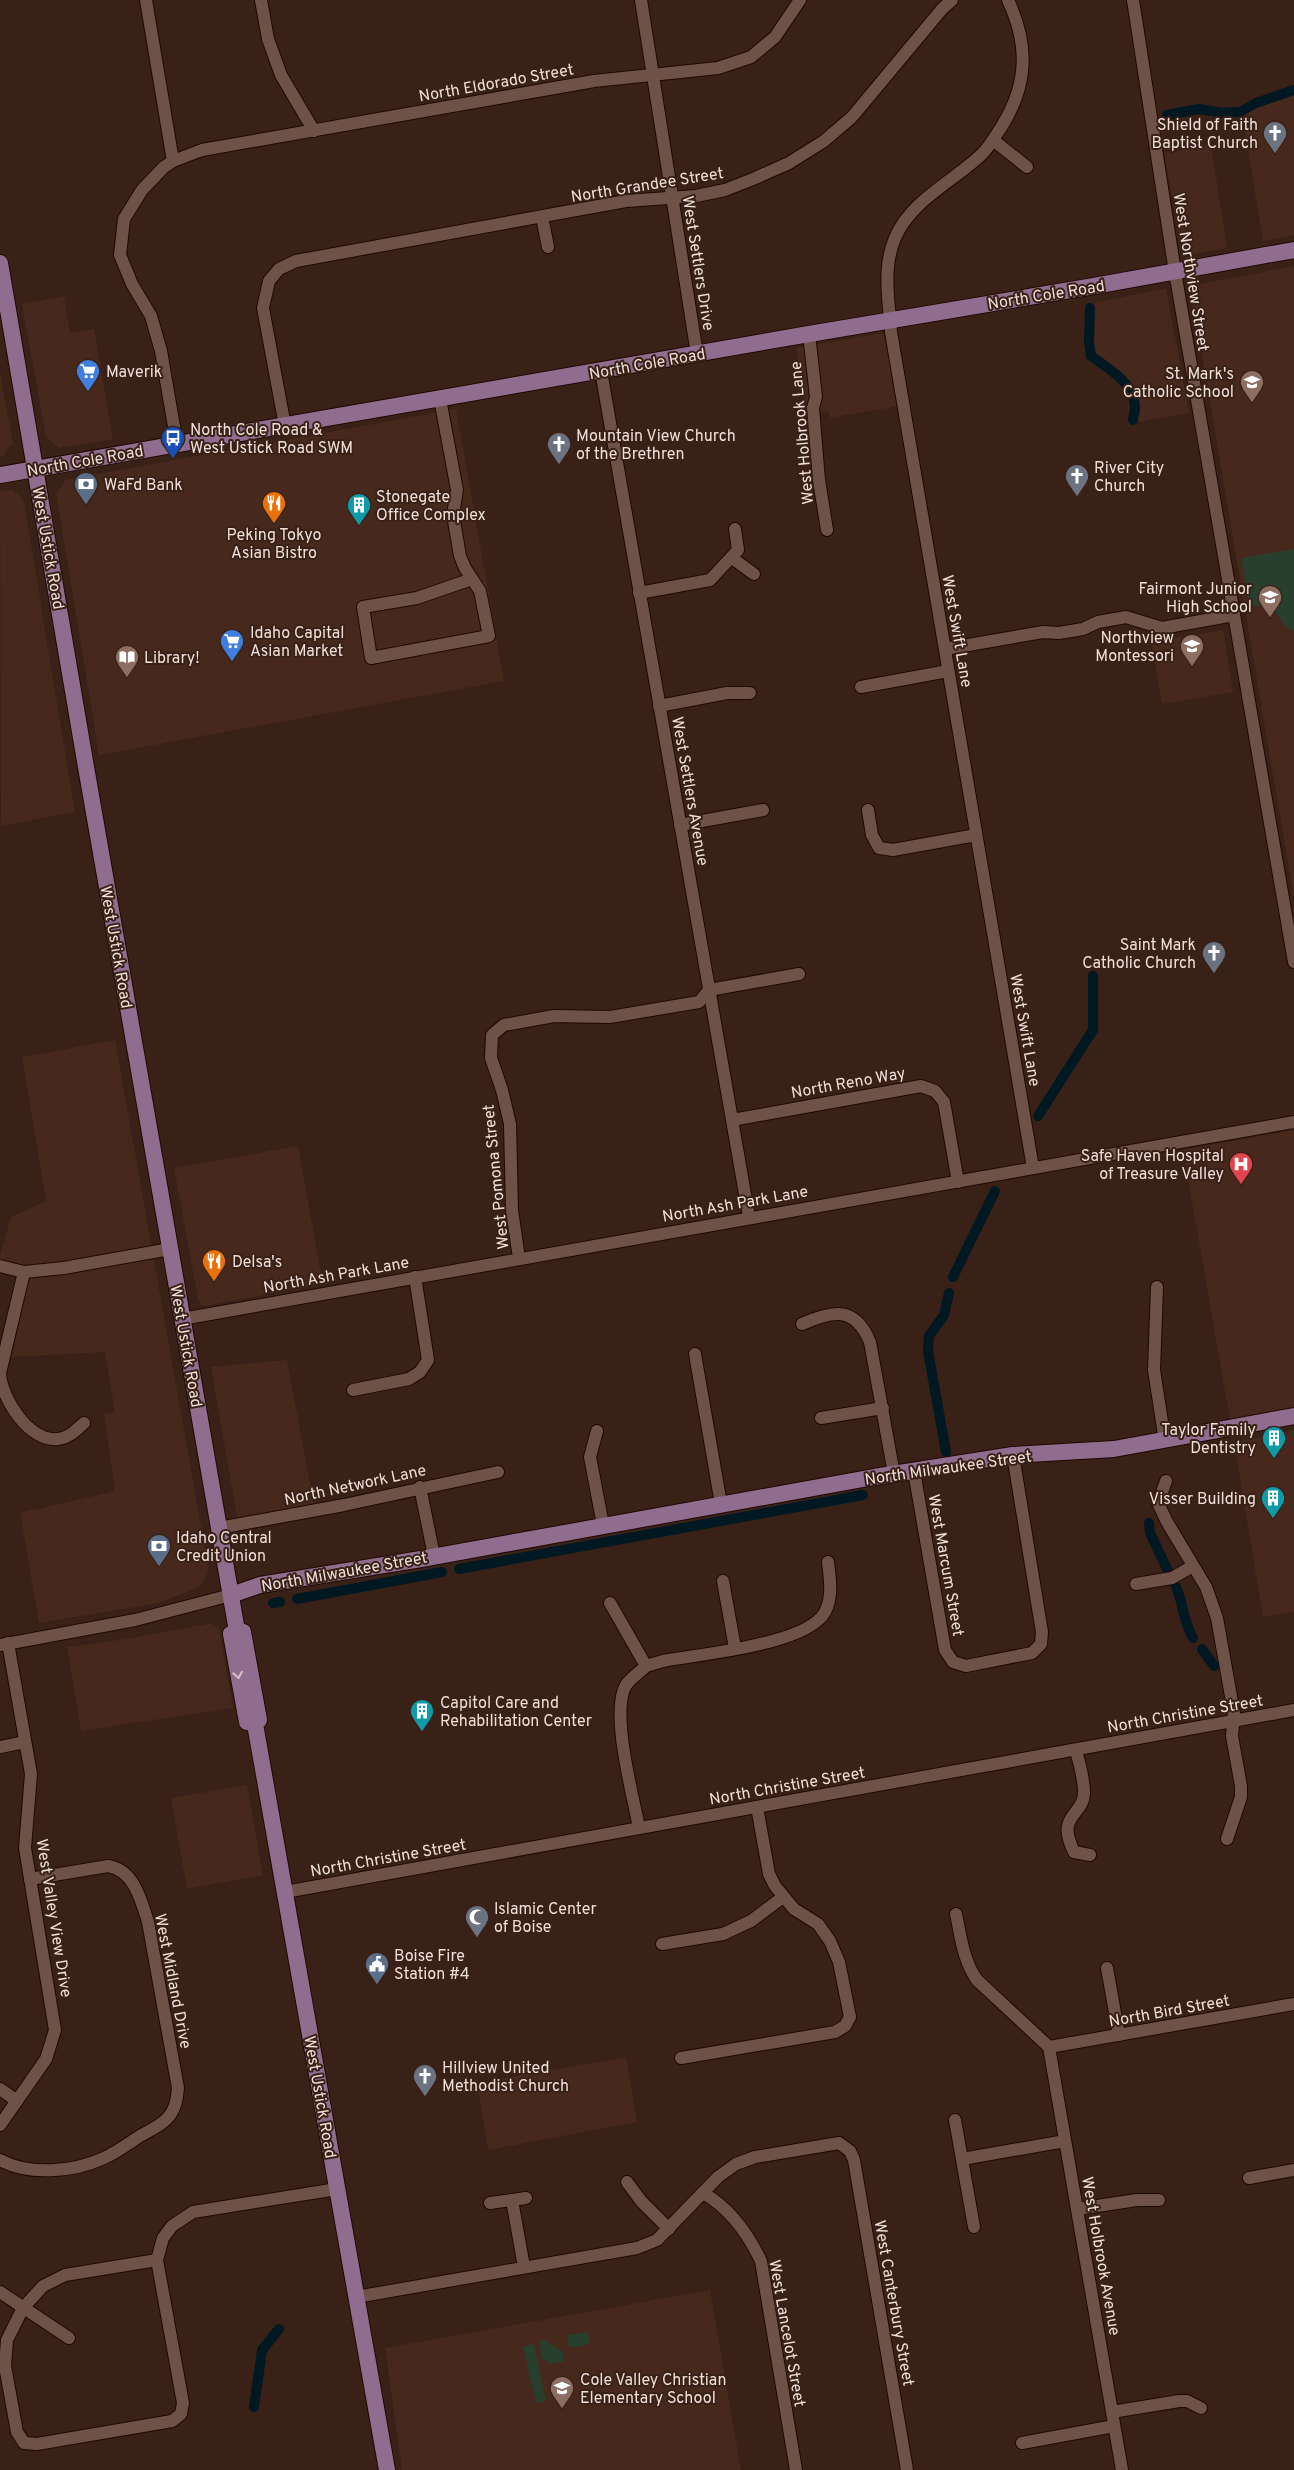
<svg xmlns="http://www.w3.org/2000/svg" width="1294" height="2470" font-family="Overpass,sans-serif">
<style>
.built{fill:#46281c}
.green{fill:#283f2d}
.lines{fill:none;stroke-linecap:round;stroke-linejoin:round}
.canal{stroke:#001821;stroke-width:10}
.minor-casing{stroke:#1f0903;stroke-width:14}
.major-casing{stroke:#1f0903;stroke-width:18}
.minor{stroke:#6e5247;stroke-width:12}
.major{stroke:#906d8e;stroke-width:16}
.oneway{stroke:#d8c2c6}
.labels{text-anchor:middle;stroke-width:4;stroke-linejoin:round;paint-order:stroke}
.street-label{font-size:16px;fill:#f0dfd9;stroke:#392117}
.poi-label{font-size:16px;fill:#f0dfd9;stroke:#392117;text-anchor:start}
</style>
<rect width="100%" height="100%" fill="#392117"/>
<g class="built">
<path d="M1294,89V235L1263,241L1241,108Z"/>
<path d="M1211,145L1227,248L1182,256L1164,153Z"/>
<path d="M1294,266V899L1192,296L1194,288L1200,284Z"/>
<path d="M1166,288L1189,413L1137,422L1139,408L1134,394L1123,376L1091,351L1094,303Z"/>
<path d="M64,296L70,333L94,329L113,439L59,448L46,437L22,304Z"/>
<path d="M883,333L893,371L899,406L830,418L829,411L807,415L796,348Z"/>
<path d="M0,372L13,444L6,450L4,456L0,457Z"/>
<path d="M456,409L504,681L99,755L56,493L63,486L65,480Z"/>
<path d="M12,490L22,498L24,502L75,812L1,826L0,491Z"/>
<path d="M1223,630L1233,692L1162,704L1151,642Z"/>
<path d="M115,1040L209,1571L200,1587L158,1603L39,1623L20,1513L115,1491L104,1414L115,1412L105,1352L12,1357L32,1266L0,1261V1255L11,1217L46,1201L22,1057Z"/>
<path d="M1294,1130V1407L1230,1420L1183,1150Z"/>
<path d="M298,1146L323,1284L205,1306L201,1305L198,1299L174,1168Z"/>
<path d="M287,1360L314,1504L237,1517L211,1367Z"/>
<path d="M1294,1430V1612L1263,1617L1234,1442Z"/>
<path d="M212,1623L219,1629L233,1708L81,1731L67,1647L126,1639Z"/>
<path d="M247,1785L263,1875L187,1889L171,1798Z"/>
<path d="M626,2057L637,2122L488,2150L477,2083Z"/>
<path d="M710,2290L741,2470H402L385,2348Z"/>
</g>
<g class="green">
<path d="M1294,549V631C1271,620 1284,601 1250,607L1241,558Z"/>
<path d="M588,2332L590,2344L569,2348L567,2335Z"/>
<path d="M545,2340L563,2352L564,2361L550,2364L542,2358L539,2341Z"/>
<path d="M534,2344L546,2401L536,2403L523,2346Z"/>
</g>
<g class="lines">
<g class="canal">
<path d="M1167,115L1199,109L1223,113L1240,112L1256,103L1294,90"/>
<path d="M1090,308L1089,342L1091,356C1109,369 1135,383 1135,408C1135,412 1133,416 1133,420"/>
<path d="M1038,1116L1093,1030V976"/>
<path d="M953,1277L995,1191"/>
<path d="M946,1452L928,1351L929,1336L944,1315L949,1293"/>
<path d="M1149,1523L1150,1533L1168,1571"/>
<path d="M459,1569L863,1495"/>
<path d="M1176,1587C1184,1605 1183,1622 1193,1638"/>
<path d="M297,1599L442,1572"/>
<path d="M273,1603L280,1602"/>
<path d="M1202,1649L1214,1666"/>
<path d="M254,2407L262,2350L279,2329"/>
</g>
<g class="minor-casing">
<g id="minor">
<path d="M146,0L173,161L164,167L142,190L124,219L120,255L132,284L151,316L161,351L177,444"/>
<path d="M261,0L268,39L281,75L314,131"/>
<path d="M641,0L697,354"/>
<path d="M1008,0C1029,45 1028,84 1002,126C996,135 990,146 982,154C954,181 911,200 895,238C882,268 889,300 891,332L1033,1168"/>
<path d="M1133,0L1175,272L1294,962"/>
<path d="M993,140L1027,167"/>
<path d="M173,161L202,150L594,81L718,68L751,57L775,37L800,0"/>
<path d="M542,217L548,247"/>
<path d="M809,334L816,397L813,408L819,480L827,530"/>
<path d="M601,371L749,1217"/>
<path d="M440,399L457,490L453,515L460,556L465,568L480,591L489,636L371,658L363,607L417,598L472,579"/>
<path d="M285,426L263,308L269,281L279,269L296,261L626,201L696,196L725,190L753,179L789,163L824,141L852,117L942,9L952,0"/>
<path d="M732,558L754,574"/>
<path d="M639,593L710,580L738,550L735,529"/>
<path d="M945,649L1043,632L1059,633L1083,629L1098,622L1126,617L1162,628L1234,615"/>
<path d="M861,687L948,671"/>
<path d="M659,706L727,693H750"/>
<path d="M868,810L872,835L879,848L893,850L976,835"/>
<path d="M680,825L763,810"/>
<path d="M732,1120L921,1086L935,1091L944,1102L958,1182"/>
<path d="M519,1258L512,1210L510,1124L502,1090L491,1058L492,1035L504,1025L554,1016L610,1017L699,1002L709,990L799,974"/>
<path d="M0,1266L24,1272L64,1268L170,1249"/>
<path d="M1157,1287L1154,1370L1165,1441"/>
<path d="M182,1319L1294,1122"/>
<path d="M802,1324C833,1310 855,1306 870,1342L894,1474"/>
<path d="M695,1354L721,1504"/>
<path d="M0,1373L24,1272"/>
<path d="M0,1374C2,1399 29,1442 58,1439C69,1438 76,1430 84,1423"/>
<path d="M353,1390L409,1379L420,1372L428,1360L415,1277"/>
<path d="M821,1418L883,1408"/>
<path d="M597,1431L590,1457L603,1525"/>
<path d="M914,1471L945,1650L953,1662L966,1666L1032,1653L1041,1644L1042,1632L1013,1455"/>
<path d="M1166,1481L1158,1503L1167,1522L1206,1587L1217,1618L1234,1713L1232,1736L1241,1786V1797L1227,1839"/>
<path d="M420,1487L434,1556"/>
<path d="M219,1528L344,1505L498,1472"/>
<path d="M723,1581L735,1648"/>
<path d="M1136,1584L1172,1578L1193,1566"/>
<path d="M610,1603L646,1666C640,1672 631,1678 626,1685C610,1712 633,1795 639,1828"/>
<path d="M0,1645L135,1620L231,1595"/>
<path d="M646,1666L663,1661C699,1654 807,1645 825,1612C833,1597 830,1578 828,1562"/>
<path d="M0,1747L25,1742"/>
<path d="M1076,1750C1079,1763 1084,1778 1084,1792C1084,1817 1055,1813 1074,1852L1090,1855"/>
<path d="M285,1892L1294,1710"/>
<path d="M956,1914C961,1937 963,1960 977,1980L1049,2047"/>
<path d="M662,1944L723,1934L751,1921L783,1897"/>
<path d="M1107,1968L1119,2035"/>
<path d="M1049,2047L1122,2470"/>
<path d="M1049,2047L1294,2004"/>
<path d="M681,2058L835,2032L845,2026L850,2017L839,1962L830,1941L818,1924L794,1909L775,1886L769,1874L757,1807"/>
<path d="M0,2089L17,2101"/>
<path d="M955,2120L974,2227"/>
<path d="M0,2125L46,2059L55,2030L25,1848L31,1774L8,1643"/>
<path d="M962,2159L1065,2141"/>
<path d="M0,2160C29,2176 74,2172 104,2158C117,2152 129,2143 140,2136C152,2129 167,2123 173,2110C177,2103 177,2095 178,2088L148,1922C141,1900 134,1870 108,1866L30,1879"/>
<path d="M1249,2178L1294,2170"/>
<path d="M627,2182L641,2201L669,2229"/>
<path d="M703,2193C730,2208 748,2234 761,2261L796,2470"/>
<path d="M512,2200L524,2267"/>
<path d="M490,2203L526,2198"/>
<path d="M1077,2209L1137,2200H1159"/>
<path d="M157,2260L183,2403L181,2414L172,2421L37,2444L24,2443L17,2432L5,2366L7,2340L23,2308L43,2286L65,2275L157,2260L163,2238L172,2226L193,2212L337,2189"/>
<path d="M0,2292L69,2338"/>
<path d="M356,2297L637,2248L657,2240L718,2177L736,2164L755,2157L839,2143L850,2151L854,2160L907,2470"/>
<path d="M1112,2412L1179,2401H1187L1201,2408"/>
<path d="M1022,2443L1114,2426"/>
</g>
</g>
<g class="major-casing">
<g id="major">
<path d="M0,263L86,767L237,1631"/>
<path d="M0,475L809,334L1094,286L1294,250"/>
<path d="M231,1595L260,1585L421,1559L874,1477L1013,1455L1114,1449L1294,1416"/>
<path d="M237,1631L243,1632L259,1720L255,1724L387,2470"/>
<path d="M237,1631L231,1634L247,1722L255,1724"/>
</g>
</g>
<use href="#minor" class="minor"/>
<use href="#major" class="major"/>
</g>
<defs><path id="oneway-chevron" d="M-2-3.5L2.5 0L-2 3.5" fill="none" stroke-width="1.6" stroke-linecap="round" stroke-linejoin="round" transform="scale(1.25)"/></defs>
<use class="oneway" href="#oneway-chevron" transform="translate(238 1675) rotate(80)"/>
<defs>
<g id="church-pin" transform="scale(1.25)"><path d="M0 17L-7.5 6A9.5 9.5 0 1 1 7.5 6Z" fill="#6b7280" stroke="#392117"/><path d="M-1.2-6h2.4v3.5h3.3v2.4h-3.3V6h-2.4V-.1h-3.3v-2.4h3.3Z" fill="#fff"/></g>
<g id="supermarket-pin" transform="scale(1.25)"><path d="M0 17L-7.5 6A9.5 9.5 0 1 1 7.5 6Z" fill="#3f7fe0" stroke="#392117"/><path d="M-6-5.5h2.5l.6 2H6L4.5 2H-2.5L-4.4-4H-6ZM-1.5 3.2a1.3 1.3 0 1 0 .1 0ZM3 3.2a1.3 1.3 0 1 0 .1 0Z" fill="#fff"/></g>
<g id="school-pin" transform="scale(1.25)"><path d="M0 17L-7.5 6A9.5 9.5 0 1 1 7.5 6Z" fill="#8d6e63" stroke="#392117"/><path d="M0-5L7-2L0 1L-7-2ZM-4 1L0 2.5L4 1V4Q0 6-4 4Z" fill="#fff"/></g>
<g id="bus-pin" transform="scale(1.25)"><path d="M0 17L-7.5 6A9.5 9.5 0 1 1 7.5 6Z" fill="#1a4fb4" stroke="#392117"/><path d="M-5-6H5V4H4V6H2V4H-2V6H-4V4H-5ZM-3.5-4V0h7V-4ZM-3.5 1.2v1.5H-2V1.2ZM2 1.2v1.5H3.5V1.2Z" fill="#fff"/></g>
<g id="bank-pin" transform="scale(1.25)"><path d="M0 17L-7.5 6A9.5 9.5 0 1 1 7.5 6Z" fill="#5c6f8a" stroke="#392117"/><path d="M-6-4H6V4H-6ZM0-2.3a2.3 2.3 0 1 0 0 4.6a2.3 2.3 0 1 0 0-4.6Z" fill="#fff"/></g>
<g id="restaurant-pin" transform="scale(1.25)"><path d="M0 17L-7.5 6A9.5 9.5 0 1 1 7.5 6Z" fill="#e8710a" stroke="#392117"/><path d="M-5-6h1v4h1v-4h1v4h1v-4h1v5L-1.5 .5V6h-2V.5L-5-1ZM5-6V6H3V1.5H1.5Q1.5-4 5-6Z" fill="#fff"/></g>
<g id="building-pin" transform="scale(1.25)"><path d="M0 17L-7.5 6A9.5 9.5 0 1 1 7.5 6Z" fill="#0f9aa8" stroke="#392117"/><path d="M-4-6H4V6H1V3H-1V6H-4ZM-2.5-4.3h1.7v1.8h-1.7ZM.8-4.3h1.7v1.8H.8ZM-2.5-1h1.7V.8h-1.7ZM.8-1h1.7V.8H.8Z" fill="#fff"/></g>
<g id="library-pin" transform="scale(1.25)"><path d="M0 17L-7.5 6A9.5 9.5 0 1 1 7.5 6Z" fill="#8d6e63" stroke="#392117"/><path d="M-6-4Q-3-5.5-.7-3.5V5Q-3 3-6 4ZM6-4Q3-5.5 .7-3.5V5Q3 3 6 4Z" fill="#fff"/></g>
<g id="hospital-pin" transform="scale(1.25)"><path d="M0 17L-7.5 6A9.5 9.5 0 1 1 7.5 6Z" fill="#e0444e" stroke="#392117"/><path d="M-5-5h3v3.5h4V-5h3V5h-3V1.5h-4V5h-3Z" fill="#fff"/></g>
<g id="mosque-pin" transform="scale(1.25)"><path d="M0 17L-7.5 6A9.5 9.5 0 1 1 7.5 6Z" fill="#6b7280" stroke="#392117"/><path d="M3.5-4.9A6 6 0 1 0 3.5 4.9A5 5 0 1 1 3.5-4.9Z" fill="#fff"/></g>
<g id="civic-pin" transform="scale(1.25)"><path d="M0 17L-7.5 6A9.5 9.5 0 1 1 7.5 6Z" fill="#5c6f8a" stroke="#392117"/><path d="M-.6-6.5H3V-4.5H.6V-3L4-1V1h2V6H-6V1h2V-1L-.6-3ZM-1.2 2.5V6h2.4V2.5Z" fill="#fff"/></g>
</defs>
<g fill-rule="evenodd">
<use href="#church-pin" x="1275" y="133"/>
<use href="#supermarket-pin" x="88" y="371"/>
<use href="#school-pin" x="1252" y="382"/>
<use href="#bus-pin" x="173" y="438"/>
<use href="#church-pin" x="559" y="444"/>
<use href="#church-pin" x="1077" y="476"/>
<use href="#bank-pin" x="86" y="484"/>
<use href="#restaurant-pin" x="274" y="503"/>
<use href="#building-pin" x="359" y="505"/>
<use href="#school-pin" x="1270" y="597"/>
<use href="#supermarket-pin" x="232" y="641"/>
<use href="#school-pin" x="1192" y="646"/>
<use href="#library-pin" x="127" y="657"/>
<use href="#church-pin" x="1214" y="953"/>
<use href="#hospital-pin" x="1241" y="1164"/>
<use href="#restaurant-pin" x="214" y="1261"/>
<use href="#building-pin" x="1274" y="1438"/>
<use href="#building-pin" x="1273" y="1498"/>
<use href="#bank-pin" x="159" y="1546"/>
<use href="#building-pin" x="422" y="1711"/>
<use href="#mosque-pin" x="477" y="1917"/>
<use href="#civic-pin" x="377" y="1964"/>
<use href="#church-pin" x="425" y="2076"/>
<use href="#school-pin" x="562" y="2388"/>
</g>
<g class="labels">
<g class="street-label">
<text transform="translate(496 82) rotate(-10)" y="6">North Eldorado Street</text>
<text transform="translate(647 184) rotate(-9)" y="6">North Grandee Street</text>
<text transform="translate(699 263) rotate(81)" y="6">West Settlers Drive</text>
<text transform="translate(1192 272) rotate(81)" y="6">West Northview Street</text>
<text transform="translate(1046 294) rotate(-9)" y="6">North Cole Road</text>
<text transform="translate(647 363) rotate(-10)" y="6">North Cole Road</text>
<text transform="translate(801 433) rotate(-95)" y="6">West Holbrook Lane</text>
<text transform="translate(85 460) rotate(-10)" y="6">North Cole Road</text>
<text transform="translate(49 548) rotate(80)" y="6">West Ustick Road</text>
<text transform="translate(958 631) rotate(80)" y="6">West Swift Lane</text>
<text transform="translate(691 791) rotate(80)" y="6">West Settlers Avenue</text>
<text transform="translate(117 947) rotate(80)" y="6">West Ustick Road</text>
<text transform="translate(1026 1030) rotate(80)" y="6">West Swift Lane</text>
<text transform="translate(848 1082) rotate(-10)" y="6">North Reno Way</text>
<text transform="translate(495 1177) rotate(-96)" y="6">West Pomona Street</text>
<text transform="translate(735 1203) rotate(-10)" y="6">North Ash Park Lane</text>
<text transform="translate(336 1274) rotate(-10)" y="6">North Ash Park Lane</text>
<text transform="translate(187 1346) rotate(80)" y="6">West Ustick Road</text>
<text transform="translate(948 1467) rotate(-8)" y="6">North Milwaukee Street</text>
<text transform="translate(355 1484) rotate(-12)" y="6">North Network Lane</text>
<text transform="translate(947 1565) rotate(80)" y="6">West Marcum Street</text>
<text transform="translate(344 1571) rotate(-10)" y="6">North Milwaukee Street</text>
<text transform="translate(1185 1713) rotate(-10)" y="6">North Christine Street</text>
<text transform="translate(787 1785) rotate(-10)" y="6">North Christine Street</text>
<text transform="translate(388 1857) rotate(-10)" y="6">North Christine Street</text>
<text transform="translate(55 1918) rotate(81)" y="6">West Valley View Drive</text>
<text transform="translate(174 1981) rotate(79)" y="6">West Midland Drive</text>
<text transform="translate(1169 2010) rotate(-10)" y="6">North Bird Street</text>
<text transform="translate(321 2097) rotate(80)" y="6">West Ustick Road</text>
<text transform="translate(1102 2256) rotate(80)" y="6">West Holbrook Avenue</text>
<text transform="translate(895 2303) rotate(80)" y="6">West Canterbury Street</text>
<text transform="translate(788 2333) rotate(80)" y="6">West Lancelot Street</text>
</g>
<g class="poi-label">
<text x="1258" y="130" text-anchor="end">Shield of Faith<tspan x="1258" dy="18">Baptist Church</tspan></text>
<text x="106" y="377">Maverik</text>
<text x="1234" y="379" text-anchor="end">St. Mark's<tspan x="1234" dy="18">Catholic School</tspan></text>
<text x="190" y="435">North Cole Road &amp;<tspan x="190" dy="18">West Ustick Road SWM</tspan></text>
<text x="576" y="441">Mountain View Church<tspan x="576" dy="18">of the Brethren</tspan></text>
<text x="1094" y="473">River City<tspan x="1094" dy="18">Church</tspan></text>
<text x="104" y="490">WaFd Bank</text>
<text x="376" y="502">Stonegate<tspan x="376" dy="18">Office Complex</tspan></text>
<text x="274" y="540" text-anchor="middle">Peking Tokyo<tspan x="274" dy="18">Asian Bistro</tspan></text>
<text x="1252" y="594" text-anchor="end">Fairmont Junior<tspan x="1252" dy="18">High School</tspan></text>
<text x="250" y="638">Idaho Capital<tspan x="250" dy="18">Asian Market</tspan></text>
<text x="1174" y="643" text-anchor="end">Northview<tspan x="1174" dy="18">Montessori</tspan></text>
<text x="144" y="663">Library!</text>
<text x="1196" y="950" text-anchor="end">Saint Mark<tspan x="1196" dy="18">Catholic Church</tspan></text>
<text x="1224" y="1161" text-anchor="end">Safe Haven Hospital<tspan x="1224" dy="18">of Treasure Valley</tspan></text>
<text x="232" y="1267">Delsa's</text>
<text x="1256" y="1435" text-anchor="end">Taylor Family<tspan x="1256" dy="18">Dentistry</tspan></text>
<text x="1256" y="1504" text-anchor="end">Visser Building</text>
<text x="176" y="1543">Idaho Central<tspan x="176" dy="18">Credit Union</tspan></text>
<text x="440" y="1708">Capitol Care and<tspan x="440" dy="18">Rehabilitation Center</tspan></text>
<text x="494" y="1914">Islamic Center<tspan x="494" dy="18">of Boise</tspan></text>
<text x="394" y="1961">Boise Fire<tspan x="394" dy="18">Station #4</tspan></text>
<text x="442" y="2073">Hillview United<tspan x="442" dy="18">Methodist Church</tspan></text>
<text x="580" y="2385">Cole Valley Christian<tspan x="580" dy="18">Elementary School</tspan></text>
</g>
</g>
</svg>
